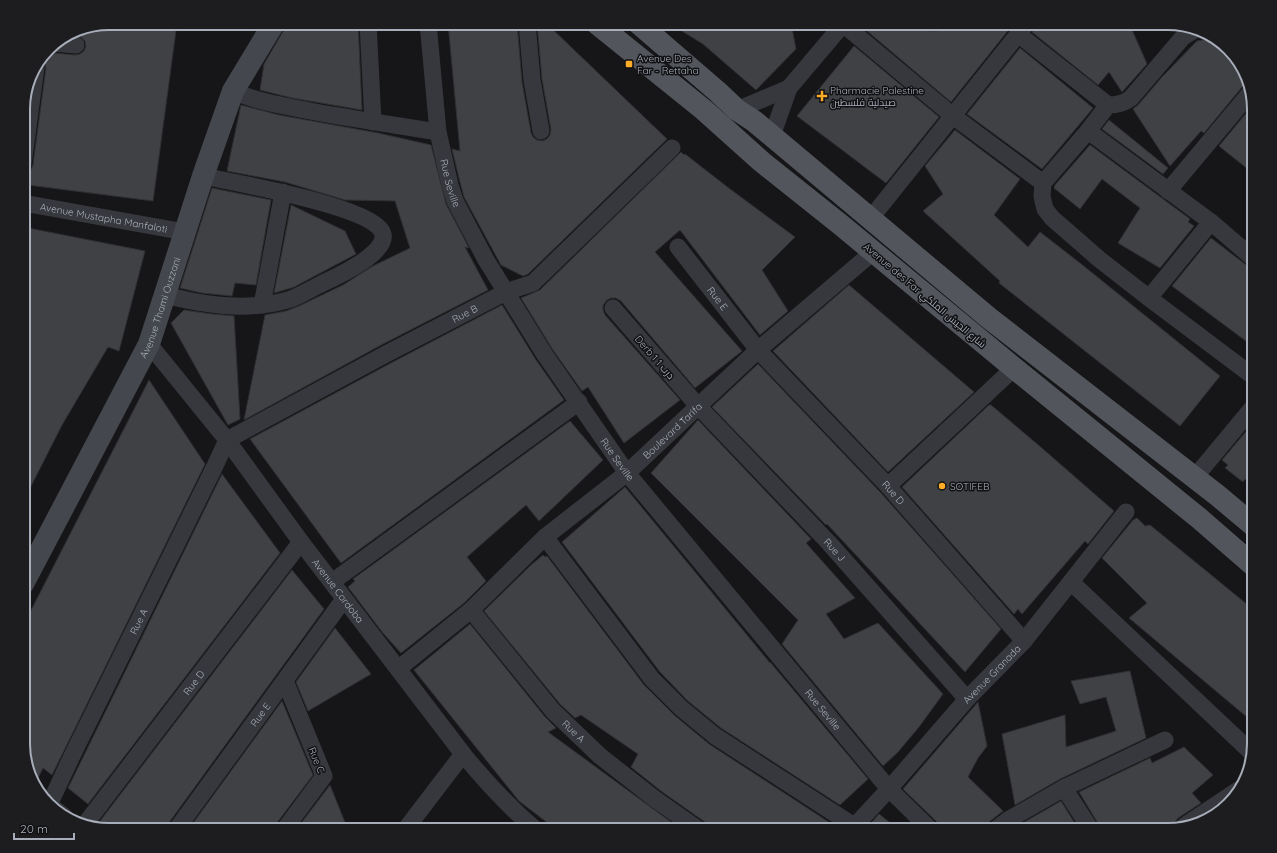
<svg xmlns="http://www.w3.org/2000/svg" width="1277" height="853" font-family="Quicksand,Cairo,sans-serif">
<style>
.building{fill:#404145;stroke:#303034}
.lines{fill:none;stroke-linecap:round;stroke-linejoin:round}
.street{stroke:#36383d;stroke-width:17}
.secondary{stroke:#44474d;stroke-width:22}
.primary{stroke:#52555c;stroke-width:22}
.poi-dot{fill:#fdac28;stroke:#111113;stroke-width:1.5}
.labels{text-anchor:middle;stroke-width:3;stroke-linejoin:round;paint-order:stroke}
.poi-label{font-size:10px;fill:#a7adb9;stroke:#111113;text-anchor:start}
.street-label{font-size:10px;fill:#a7adb9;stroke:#111113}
.rim{fill:none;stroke:#a7adb9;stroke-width:2}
</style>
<rect width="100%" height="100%" fill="#161618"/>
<g class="building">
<path d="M109,23H177L153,201L28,185L30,171L33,165L46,68L44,61L45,54L48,49L54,53L75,55L80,54L84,51L86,46L85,41L81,37L69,34L76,29Z"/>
<path d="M288,23H358L362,110L292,98L260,90L264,64Z"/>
<path d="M448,23H517L522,82L531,133L533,137L537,140L542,141L547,139L550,135L551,130L542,79L537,23H546L667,139L528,274L523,276L501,265L464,197L460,182L452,149L460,151Z"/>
<path d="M669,23H785L792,28L796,49L756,90L703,44Z"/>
<path d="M949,23H1014L951,102L866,30L868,28L937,31Z"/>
<path d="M1037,23H1129L1147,64L1122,92L1109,72L1098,85L1032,32Z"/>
<path d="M1214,38L1243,66L1247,84L1242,87L1204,133L1201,131L1170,166L1133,109L1139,104L1162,77L1197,41Z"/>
<path d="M854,46L939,117L886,183L797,116Z"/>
<path d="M1020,48L1093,108L1042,169L967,114Z"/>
<path d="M241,105L279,115L378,133L431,145L446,204L469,248L465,247L488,290L381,345L244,420L265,315L286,311L299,306L343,285L373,266L410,248L395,201L345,200L285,182L227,171Z"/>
<path d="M1253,105L1254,109V174L1219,146Z"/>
<path d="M1109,120L1168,168L1163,174L1102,129Z"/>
<path d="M955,130L1020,179L994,215L1028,247L1040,232L1080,263L1220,376L1180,426L999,283L1000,281L923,211L943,194L925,166Z"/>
<path d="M1090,145L1190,219L1188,222L1194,226L1160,268L1118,243L1140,208L1102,179L1080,209L1054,188L1055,185Z"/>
<path d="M681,152L684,155L685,154L730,189L795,237L762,270L788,311L760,335L680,230L655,252L742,351L695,388L621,301L616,298H611L607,300L603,305V310L605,315L680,400L624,443L588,387L582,391L553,350L521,298L540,290Z"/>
<path d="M212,188L271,200L256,285L235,283L232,296L202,293L180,288Z"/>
<path d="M291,205L345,231L356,254L294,287L274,293Z"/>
<path d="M23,227L145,251L119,351L108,347L62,425L23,502Z"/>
<path d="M1211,238L1254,271V347L1172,286Z"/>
<path d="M849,285L974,392L888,472L773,351Z"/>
<path d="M502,305L536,360L564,400L341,563L250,439L391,363Z"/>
<path d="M184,310L212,314L234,316L240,419L228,425L171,323Z"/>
<path d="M758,364L881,493L1001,629L965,672L827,524L826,525L712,407Z"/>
<path d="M149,380L205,464L52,775L43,768L34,786L23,749V626Z"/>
<path d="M989,405H991L1043,449L1114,511L1088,544L1085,541L1022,614L1018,609L1014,614L902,487Z"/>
<path d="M698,420L811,539L806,543L855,598L826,614L844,639L878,623L943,694L919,727L898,752L883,766L782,644L798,620L651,473Z"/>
<path d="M570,421L603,460L539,521L526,505L467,557L486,581L464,603L401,653L383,633L348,587L355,581L353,579Z"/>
<path d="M1254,422V486L1245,479L1243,482L1225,468L1228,465L1222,460Z"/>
<path d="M222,474L280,553L88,804L68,788Z"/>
<path d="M625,487L770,663V662L868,779L840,805L721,728L688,701L660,672L562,542Z"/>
<path d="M1137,518L1145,526L1150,525L1254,610V723L1129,618L1147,603L1102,558L1133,520Z"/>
<path d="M543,555L545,557L547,556L644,685L674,715L709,744L841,830H709L708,825L705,822L661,791L631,767L638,754L581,715L575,718L560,704L484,611L530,566Z"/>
<path d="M292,570L324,609L168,824L166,830H108L100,821Z"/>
<path d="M470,624L545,717L556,728L548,732L682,830H557L519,801L414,670Z"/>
<path d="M335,628L371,674L308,711L296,682Z"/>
<path d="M1130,671L1146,738L1060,779L1015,805L1002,734L1065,715L1066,747L1116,731L1106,697L1080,704L1071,681Z"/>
<path d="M282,701L313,775L276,824L274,830H188Z"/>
<path d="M978,702L987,746L978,758L968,777L1003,811L989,822L986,826L985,830H941L938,823L903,789Z"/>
<path d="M1184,747L1213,775L1192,793L1201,803L1178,818L1175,822L1174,828L1168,830H1101L1099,825L1079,792L1150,758L1152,763Z"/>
<path d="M330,785L348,830H296Z"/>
<path d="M1061,801L1079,830H1011L1014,828Z"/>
<path d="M879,814L899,830H865Z"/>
</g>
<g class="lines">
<g class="street">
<path d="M368,23L373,122"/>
<path id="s1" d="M428,23L438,132L450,185L455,201L486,260L545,355L627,473L889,789L931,830"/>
<path d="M527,23L532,80L541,131"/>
<path d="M843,24L953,116L1043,183"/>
<path d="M1018,34L1108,105C1117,105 1125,103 1131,98L1183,37L1193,31"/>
<path d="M55,43L76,45"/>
<path d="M233,91C258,102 284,106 310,111C353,119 395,125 438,132"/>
<path d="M1108,105L1088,131L1043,183L1042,196L1045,209L1052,218L1099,259L1149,298L1254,377"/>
<path d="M737,110L789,88"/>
<path d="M1088,131L1211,222L1254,259"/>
<path d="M772,136L789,88L844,23"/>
<path d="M23,164L36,67"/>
<path d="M1168,191L1250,93"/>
<path id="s2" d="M23,203L185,232"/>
<path d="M871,218L1027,23"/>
<path id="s3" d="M678,247L758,350L888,486L1024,641"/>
<path d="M165,295C196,303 230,309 261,305C270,304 282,302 291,299C301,295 311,289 321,284C334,278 395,251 381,230C364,205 236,183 203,176"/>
<path d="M1149,298L1211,222"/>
<path d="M262,305L283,192"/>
<path id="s4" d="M613,308L698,406L829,543L967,699"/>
<path id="s5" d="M149,344L227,440L301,542L463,754C485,781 509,807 536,830"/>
<path d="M1195,477L1254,406"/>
<path d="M888,486L1014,368"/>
<path d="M545,537L652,679L681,708L715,736L854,826"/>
<path d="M332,582L579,402"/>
<path d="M1071,582L1251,752"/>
<path id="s6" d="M471,610L553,711L600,756L655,799L699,830"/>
<path id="s7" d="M398,669L471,610L545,537L627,473L758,350L873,252"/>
<path d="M1064,788L1091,830"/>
<path id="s8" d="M50,803L71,758L214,468L227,440L386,354L506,292L533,283L672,148"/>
<path d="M56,810L65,817"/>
<path id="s9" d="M86,823L301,542"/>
<path d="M1184,826L1241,788"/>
<path id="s10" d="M176,830L344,599"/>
<path d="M284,830L324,776L285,681"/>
<path d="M405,830L463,754"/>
<path id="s11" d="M851,830L889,789L967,699L1024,641L1126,512"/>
<path d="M995,830L1008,820L1064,788L1165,740"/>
</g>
<path class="secondary" id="s12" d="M23,584L149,344L203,176L233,91L274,23"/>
<g class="primary">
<path d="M596,23L704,110L762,162L841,225L1014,368L1200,519L1254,566"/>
<path d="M638,23L718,92L737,110L754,121L989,318L1217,495L1254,526"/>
</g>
</g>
<g class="poi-dot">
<rect x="625" y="60" width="8" height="8" rx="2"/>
<path d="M820 90h4v4h4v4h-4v4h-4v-4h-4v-4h4z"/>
<circle cx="942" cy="486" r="4"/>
</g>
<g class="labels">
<g class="poi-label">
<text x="637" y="62">Avenue Des<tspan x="637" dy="12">Far - Rettaha</tspan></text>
<text x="830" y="94">Pharmacie Palestine<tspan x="830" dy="12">صيدلية فلسطين</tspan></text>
<text x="950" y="490">SOTIFEB</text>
</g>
<g class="street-label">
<text dy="4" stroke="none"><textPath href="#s1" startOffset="162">Rue Seville</textPath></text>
<text dy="4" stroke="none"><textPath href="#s2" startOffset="82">Avenue Mustapha Manfaloti</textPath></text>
<text transform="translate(925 295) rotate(40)" y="4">Avenue des Far شارع الجيش الملكي</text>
<text dy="4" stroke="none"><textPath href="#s3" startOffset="65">Rue E</textPath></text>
<text dy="4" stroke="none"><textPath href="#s12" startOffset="309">Avenue Thami Ouzzani</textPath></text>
<text dy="4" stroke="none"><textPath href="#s8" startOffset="673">Rue B</textPath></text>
<text transform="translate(655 357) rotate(49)" y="4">Derb 1 درب 1</text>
<text dy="4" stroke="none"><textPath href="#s7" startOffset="364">Boulevard Tarifa</textPath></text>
<text dy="4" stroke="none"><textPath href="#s1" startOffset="486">Rue Seville</textPath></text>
<text dy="4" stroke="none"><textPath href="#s3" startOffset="327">Rue D</textPath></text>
<text dy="4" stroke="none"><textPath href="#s4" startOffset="328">Rue J</textPath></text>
<text dy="4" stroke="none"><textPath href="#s5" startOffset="311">Avenue Cordoba</textPath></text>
<text dy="4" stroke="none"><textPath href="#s8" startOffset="202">Rue A</textPath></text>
<text dy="4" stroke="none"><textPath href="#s11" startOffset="210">Avenue Granada</textPath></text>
<text dy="4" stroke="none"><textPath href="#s9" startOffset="177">Rue D</textPath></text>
<text dy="4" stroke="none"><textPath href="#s1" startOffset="810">Rue Seville</textPath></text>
<text dy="4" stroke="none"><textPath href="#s10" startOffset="143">Rue E</textPath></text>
<text dy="4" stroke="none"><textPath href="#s6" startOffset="159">Rue A</textPath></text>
<text transform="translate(317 760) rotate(68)" y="4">Rue C</text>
</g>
</g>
<path d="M0 0H1277V853H0ZM109 30H1168A79 79 0 0 1 1247 109V744A79 79 0 0 1 1168 823H109A79 79 0 0 1 30 744V109A79 79 0 0 1 109 30Z" fill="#1d1d20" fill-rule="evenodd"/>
<path class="rim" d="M109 30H1168A79 79 0 0 1 1247 109V744A79 79 0 0 1 1168 823H109A79 79 0 0 1 30 744V109A79 79 0 0 1 109 30Z"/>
<path d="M14 833v6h60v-6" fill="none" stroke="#a7adb9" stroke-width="2"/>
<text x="20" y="833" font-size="12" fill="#a7adb9" stroke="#111113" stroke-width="3" paint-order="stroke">20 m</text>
</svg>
